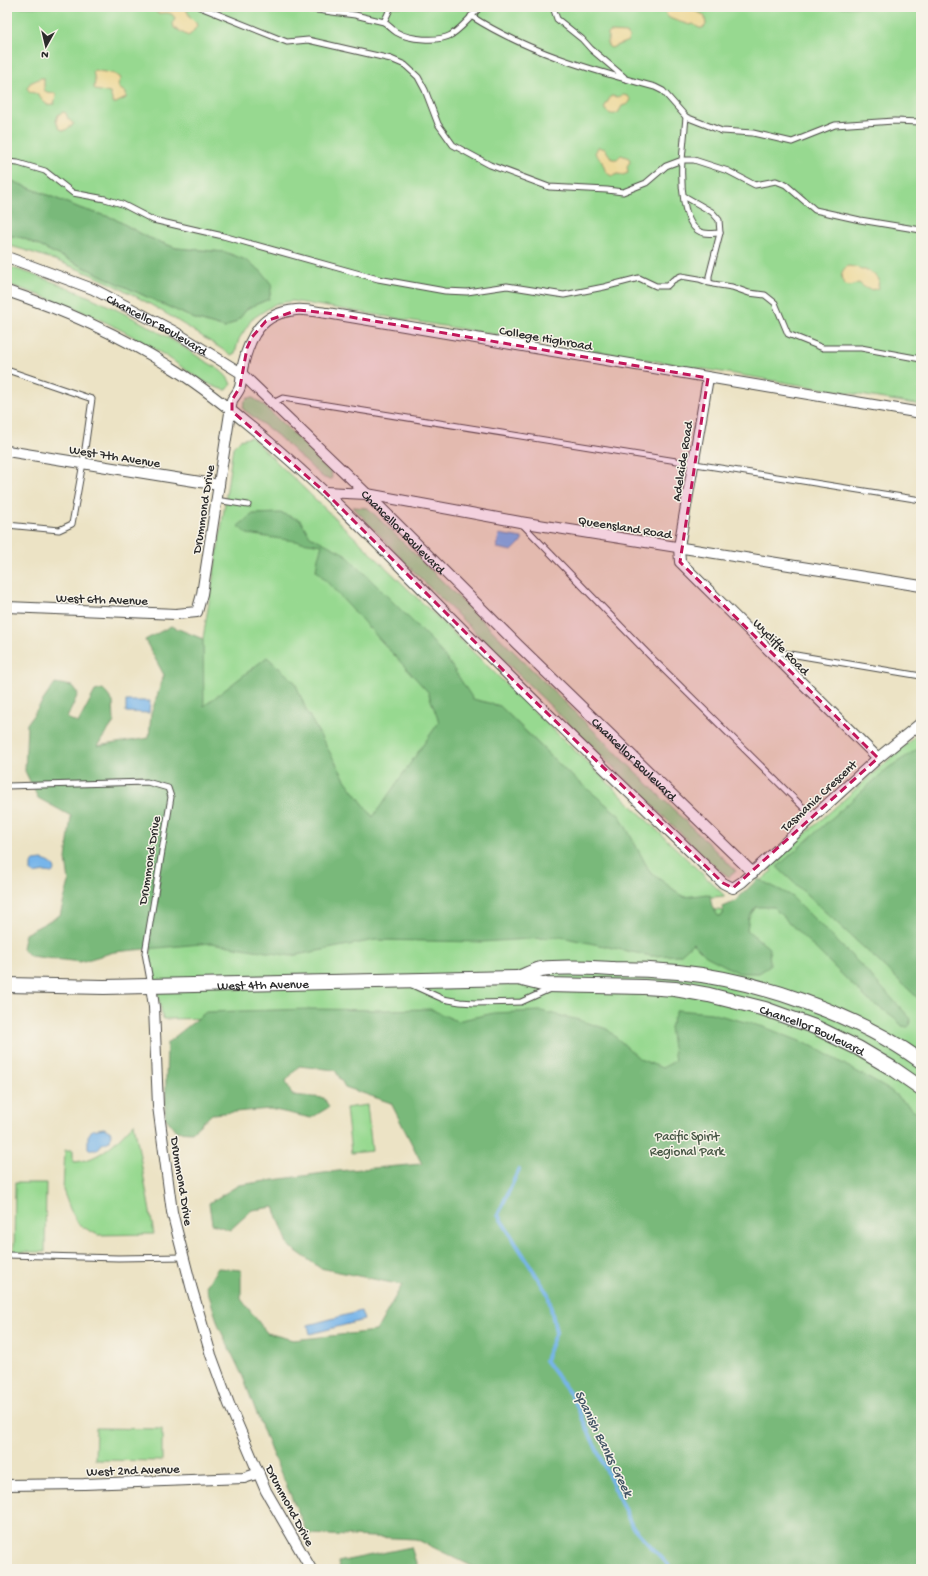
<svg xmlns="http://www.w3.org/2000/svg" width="928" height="1576" font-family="'Gochi Hand',sans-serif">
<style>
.green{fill:#97d990;stroke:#61825e;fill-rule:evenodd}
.forest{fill:#79b97a;stroke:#527252}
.sand{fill:#eeda9e;stroke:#8c8264}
.water{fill:#77b5ea;stroke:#51708a}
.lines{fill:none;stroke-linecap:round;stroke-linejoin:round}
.stream{stroke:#77b5ea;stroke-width:4}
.lane-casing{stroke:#484742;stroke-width:7}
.street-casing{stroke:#484742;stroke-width:12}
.secondary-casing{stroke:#484742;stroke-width:16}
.lane{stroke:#fff;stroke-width:5}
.street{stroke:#fff;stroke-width:10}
.secondary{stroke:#fff;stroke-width:14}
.marked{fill:#c2185b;fill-opacity:0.2;stroke:#c2185b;stroke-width:3;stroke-dasharray:8 5;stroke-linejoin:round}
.labels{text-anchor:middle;stroke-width:3;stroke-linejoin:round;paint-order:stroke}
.street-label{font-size:13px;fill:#2b2b2b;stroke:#f7f3e8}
.park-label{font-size:13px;fill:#465644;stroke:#f7f3e8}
.water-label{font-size:14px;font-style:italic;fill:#425464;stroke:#f7f3e8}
</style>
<rect width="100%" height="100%" fill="#f7f3e8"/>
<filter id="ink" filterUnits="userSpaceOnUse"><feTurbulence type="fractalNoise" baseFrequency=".025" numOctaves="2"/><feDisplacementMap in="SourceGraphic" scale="8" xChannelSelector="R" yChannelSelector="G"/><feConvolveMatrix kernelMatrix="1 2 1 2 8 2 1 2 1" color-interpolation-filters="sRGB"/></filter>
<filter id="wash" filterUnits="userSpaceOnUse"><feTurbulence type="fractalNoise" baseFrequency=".012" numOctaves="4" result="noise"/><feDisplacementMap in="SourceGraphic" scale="16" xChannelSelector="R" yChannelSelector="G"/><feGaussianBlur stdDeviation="0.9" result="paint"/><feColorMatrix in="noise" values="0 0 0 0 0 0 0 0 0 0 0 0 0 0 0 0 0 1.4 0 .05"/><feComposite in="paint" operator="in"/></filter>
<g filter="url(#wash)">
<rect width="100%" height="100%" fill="#ece3c5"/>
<g class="green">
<path d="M7,7H921V405L292,301L275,304L252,319L239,339L235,353L231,355C203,337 176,319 148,303C104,278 55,258 7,245V235L23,238L119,284L195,319L225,328L238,320L248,308L269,299L225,252L176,248L147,237L113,218L82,209L7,179Z"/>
<path d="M7,266C77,288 139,317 200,358C211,365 228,372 231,385L227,390C210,389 181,366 166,356C151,347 136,338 121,330C85,311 46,297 7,284Z"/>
<path d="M248,398H253L262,404L331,470L332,479L324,478L319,474L277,435L243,409L244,402Z"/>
<path d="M251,437L725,896L690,899L684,898L673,889L687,907L726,911L772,871L768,867L921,731V1569L434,1015L163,1019L150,957L221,530L233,447L240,440ZM475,700L500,706L550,755Z"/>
<path d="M353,507L368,508L736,871L729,877L715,867L421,579Z"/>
<path d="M367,1105L372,1151L351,1153L346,1108Z"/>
<path d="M134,1123L154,1234L98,1235L79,1225L70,1209L63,1190L65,1150H73V1162C100,1161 117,1141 134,1123Z"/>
<path d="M15,1183H46L45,1252H14Z"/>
<path d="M96,1428L162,1429V1461L95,1460Z"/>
</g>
<g class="forest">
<path d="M7,179L82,209L113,218L147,237L176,248L225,252L246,260L261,271L272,285L269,299L248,308L238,320L225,328L195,319L119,284L23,238L7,235Z"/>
<path d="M281,513L300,520L310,536L345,554L432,641L451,665L473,699L500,706L566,771L620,816L650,872L684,897L707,894L710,895L712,907L718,916L722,915L723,907L734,902L758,879L790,895L856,960L911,1019L908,1027L902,1026L894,1017L868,1000L773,907H756L749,917L747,930L769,948L770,966L759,973H739L706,956L693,943L680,955L651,956L561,937L482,942L375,940L291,956L211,943L114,952L80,962L30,956L22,948L25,934L60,915L69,882L66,859L71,816L38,798L25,771L27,724L55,683L72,686L78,694L67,718L78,723L95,691L103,689L113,702L114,722L97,746L149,738L151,714L164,675L145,640L171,626L203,639L204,706L267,657L295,682L307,712L346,781L373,817L439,722L428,692L316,570L318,558L322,545L247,534L238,526L253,514Z"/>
<path d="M921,747V1001L777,867L888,768Z"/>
<path d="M310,1009L383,1010L430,1009L457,1021L494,1013L541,1011L579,1020L607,1029L640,1059L662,1068L675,1061L670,1027L677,1010L711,1013L764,1027L812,1046L891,1091L921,1116V1569H478L416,1539L308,1534L271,1451L243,1377L219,1327L206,1286L218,1268L241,1270V1299L267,1333L293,1340L376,1331L402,1285L320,1268L289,1246L274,1207L252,1210L230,1230L212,1224L209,1203L239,1185L338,1171L422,1164L391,1103L345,1087L335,1070L299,1066L286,1081L292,1095L324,1098L329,1107L311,1118L270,1109L212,1114L192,1132L176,1131L165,1117L167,1043L206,1012Z"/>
<path d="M411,1547L418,1569H339L338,1562Z"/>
</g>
<g class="sand">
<path d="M151,7H185L190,17L196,23L197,26L191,34L188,36L174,28L173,23L175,18C170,10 164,14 157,13Z"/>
<path d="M649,7H693L695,11L702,14L705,17L706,25L703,28H699L693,24L690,25C684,23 672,20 668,17C665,14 666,11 662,9C657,10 653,11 649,7Z"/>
<path d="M610,32L627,33L629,37L628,41L611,48L608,46V34Z"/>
<path d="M95,70C105,73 112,71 121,78L118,84L119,88L126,93V98L116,103H113L110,93L95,90L94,88L95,81L93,71Z"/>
<path d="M41,78H44V90L47,92L55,93L56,96L54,104L47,105L38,94L30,92L27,88L30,83Z"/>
<path d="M623,95L628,96L631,100L628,104L622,106L618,113C611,116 608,113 604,108L611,96L618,97Z"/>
<path d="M63,112L66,113L68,119L74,124L64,131L59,128L56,121L58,115Z"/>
<path d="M598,147L605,149L612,159H617L621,155L629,158L630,162L627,166L628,173L623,175L618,174L612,176C604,173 605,168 602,162C600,158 597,157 595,153Z"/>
<path d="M848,266C858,267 872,271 879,279L878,288C870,292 865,288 859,283C856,283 853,286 850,286C839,285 839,270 848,266Z"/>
</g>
<g class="water">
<path d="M499,534L522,538V541L512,551L497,548Z"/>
<path d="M126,701H150L149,713L126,712Z"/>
<path d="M42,860C49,862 53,863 55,870L52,873L45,872L33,874L31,871V864L34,861Z"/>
<path d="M104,1128L111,1132L110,1141L102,1144L97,1150H91L88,1148V1136L92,1130Z"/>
<path d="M361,1311L364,1320L310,1334L308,1325Z"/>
</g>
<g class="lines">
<path class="stream" d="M519,1169L498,1215L548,1294L556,1332L545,1360L573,1398L632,1526L672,1569"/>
</g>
</g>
<g filter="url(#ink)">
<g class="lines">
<g class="lane-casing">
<g id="lane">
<path d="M200,7L287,42L308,40L391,59L405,65L418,77L425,90L438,124L453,145L490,165L549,187L607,190L623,192L646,183L666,166L682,160L686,117L663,91L655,87C591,70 527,52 471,16"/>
<path d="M294,7L355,15L384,22L391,7"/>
<path d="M553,7L557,19L582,39L591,49L624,77"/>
<path d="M384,22C388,25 392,29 396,32C409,40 438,42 451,35C462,28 471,17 480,7"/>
<path d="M686,117L722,131L753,133L792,142L835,125L894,121L921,122"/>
<path d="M7,162L18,163L45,171L73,193L105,199L122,204L153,220L223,236L378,279L445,291L467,292L507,286L564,295L604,287L639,278L656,286H667L673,280L681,276L699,279L713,284L732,287L749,293L765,295L775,303L788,334L823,348H861L921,359"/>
<path d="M684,196L712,212L719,220L720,233C715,233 709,234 704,233C681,229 681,178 682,160H694L728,171L755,185L776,181L786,185L815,210L860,220L921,230"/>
<path d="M709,283V276L720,233"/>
<path d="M7,370L92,399L83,463L72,524L59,530L7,525"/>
<path d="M273,403L283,398L921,500"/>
<path d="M216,500L248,505"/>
<path d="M521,523L653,659L813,817"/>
<path d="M772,651L921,676"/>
<path d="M7,786L147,782L168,788L171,797L145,953L151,986"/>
<path d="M412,985L443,999L460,1002L474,1003L521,1002L550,989"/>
<path d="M7,1255L118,1258L184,1257"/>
</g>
</g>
<g class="street-casing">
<g id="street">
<path id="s1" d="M7,257L93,289L126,306L175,332L241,373L367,494L517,644L753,873"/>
<path d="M7,291C64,310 118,334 169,366C196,382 221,402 245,422C324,486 394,561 466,633C551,718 637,800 723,883L733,888L742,882L878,758L921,723"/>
<path d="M708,378L679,547L680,562L878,758"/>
<path d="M7,451L219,485"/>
<path d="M325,492L367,494L520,522L921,586"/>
<path d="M7,607L176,614L197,612L202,594L232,400C235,396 239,391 240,387C242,380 241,372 243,365C250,335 262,313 296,310C306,309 317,312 327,313L921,413"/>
<path d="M151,986L154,1007L158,1106L172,1212L191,1286L211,1355L229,1404L266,1491L311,1569"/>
<path d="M7,1485L84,1484L244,1478L259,1473"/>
</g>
</g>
<g class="secondary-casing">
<g id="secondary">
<path d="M518,978C526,975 534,971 541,969C562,966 593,968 614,969C635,969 657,970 678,972C757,980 856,1014 921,1061"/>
<path id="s2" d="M7,985L104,987L518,978L546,985L644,987L675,989L709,995L765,1009L815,1027L858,1048L895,1070L921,1088"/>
</g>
</g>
<use href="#lane" class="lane"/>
<use href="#street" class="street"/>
<use href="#secondary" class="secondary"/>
</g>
</g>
<path class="marked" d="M298,310L327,313L708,378L680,562L878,758L733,888L723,883L517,684L325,492L232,411V400L240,387L247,348L252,337L266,321Z"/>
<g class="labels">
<g class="street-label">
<text dy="5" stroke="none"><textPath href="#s1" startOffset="165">Chancellor Boulevard</textPath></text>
<text transform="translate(546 337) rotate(10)" y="5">College Highroad</text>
<text transform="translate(115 455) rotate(9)" y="5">West 7th Avenue</text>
<text transform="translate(681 461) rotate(-81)" y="5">Adelaide Road</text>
<text transform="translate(202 509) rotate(-81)" y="5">Drummond Drive</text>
<text transform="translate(625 526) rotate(9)" y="5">Queensland Road</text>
<text dy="5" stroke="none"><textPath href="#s1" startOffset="489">Chancellor Boulevard</textPath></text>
<text transform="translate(102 598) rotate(2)" y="5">West 6th Avenue</text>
<text transform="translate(782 646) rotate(45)" y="5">Wycliffe Road</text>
<text dy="5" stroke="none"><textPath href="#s1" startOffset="813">Chancellor Boulevard</textPath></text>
<text transform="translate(818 795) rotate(-43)" y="5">Tasmania Crescent</text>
<text transform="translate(148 860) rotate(-81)" y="5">Drummond Drive</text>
<text dy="5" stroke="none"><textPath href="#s2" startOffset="256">West 4th Avenue</textPath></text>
<text dy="5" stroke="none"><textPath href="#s2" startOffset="813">Chancellor Boulevard</textPath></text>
<text transform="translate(183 1181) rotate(81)" y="5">Drummond Drive</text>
<text transform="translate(133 1469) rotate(-2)" y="5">West 2nd Avenue</text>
<text transform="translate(291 1505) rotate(62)" y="5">Drummond Drive</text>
</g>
<g class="park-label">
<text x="687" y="1140">Pacific Spirit<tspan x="687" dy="15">Regional Park</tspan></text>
</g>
<g class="water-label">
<text transform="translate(605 1443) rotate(64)" y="5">Spanish Banks Creek</text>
</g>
</g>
<rect width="928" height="1576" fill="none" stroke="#f7f3e8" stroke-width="24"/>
<g transform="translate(46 46) rotate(188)" stroke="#f7f3e8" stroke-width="3" paint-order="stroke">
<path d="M0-3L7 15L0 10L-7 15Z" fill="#2b2b2b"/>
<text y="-6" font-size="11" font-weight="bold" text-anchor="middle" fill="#2b2b2b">N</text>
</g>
</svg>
